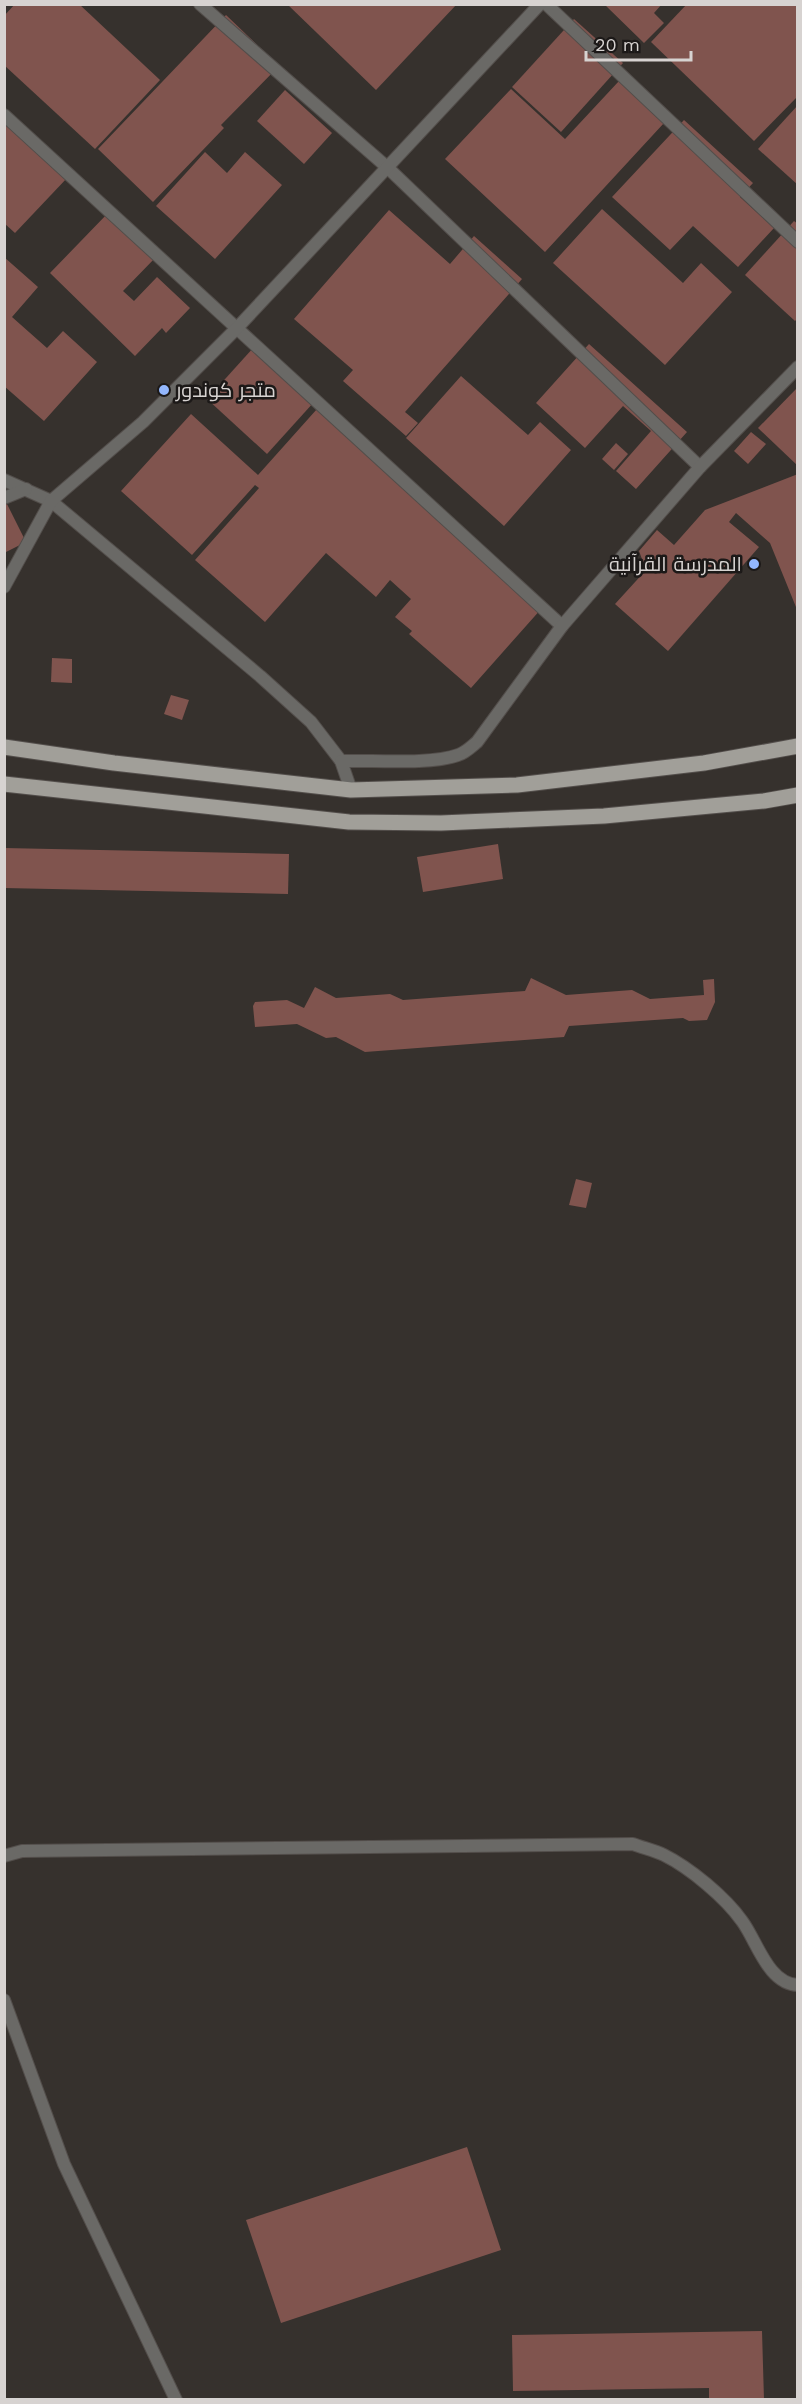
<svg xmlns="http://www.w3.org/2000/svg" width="802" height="2404" font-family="'Work Sans',Cairo,sans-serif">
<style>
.building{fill:#80544e}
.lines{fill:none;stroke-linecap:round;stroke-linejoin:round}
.street-casing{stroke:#534e4b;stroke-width:14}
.primary-casing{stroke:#534e4b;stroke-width:17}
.street{stroke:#6a6966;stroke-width:12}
.primary{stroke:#a19f99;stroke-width:15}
.poi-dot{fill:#93b7fd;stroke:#1c1918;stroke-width:2}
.labels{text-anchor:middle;stroke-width:5;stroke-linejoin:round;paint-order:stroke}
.poi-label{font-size:20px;fill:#d7d3d1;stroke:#1c1918;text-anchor:start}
</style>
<rect width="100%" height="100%" fill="#36312d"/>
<g class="building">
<path d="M15,4H79L160,80L95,149L4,65V16Z"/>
<path d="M287,4H457L376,90Z"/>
<path d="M604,4H662L654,13L664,23L644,43Z"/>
<path d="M687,4H798V96L754,141L651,42Z"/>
<path d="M226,15L279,66L221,125L224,128L153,202L98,149Z"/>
<path d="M574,19L623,63L561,132L512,87Z"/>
<path d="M619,81L664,123L545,252L445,159L511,89L565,139Z"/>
<path d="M285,90L332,133L304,164L257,121Z"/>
<path d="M798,105V185L758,149Z"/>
<path d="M4,115L68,177L15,233L4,223Z"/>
<path d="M684,120L753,183L740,197L774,228L738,267L693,226L670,250L612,197Z"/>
<path d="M205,152L227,173L245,152L282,185L215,259L156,206Z"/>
<path d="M602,209L683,283L701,263L732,292L665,365L553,263Z"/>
<path d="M389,210L450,264L474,236L522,279L405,412L418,423L406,436L343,381L353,370L294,319Z"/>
<path d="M109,212L156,257L123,291L134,301L157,277L190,308L166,333L162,328L135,356L50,273Z"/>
<path d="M794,221L798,224V318L795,321L745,275Z"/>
<path d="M4,257L38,287L12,317L47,348L63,331L97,362L44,421L4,386Z"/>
<path d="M589,344L687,432L636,489L616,471L651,431L623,406L585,448L536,403Z"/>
<path d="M254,347L314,402L267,454L207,399Z"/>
<path d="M461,376L528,435L540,422L571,450L504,526L406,438Z"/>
<path d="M798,387V466L758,428Z"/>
<path d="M317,409L542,608L471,688L409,634L412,631L395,617L411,599L390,580L376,597L326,553L265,622L195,560L259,488L255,485L192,555L121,491L191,414L258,475Z"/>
<path d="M751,432L766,444L748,464L734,451Z"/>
<path d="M616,443L628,454L614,470L602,459Z"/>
<path d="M798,474V612L770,543L736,513L729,522L759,547L668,651L615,604L646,570L639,551L657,530L674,545L705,510Z"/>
<path d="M4,498L26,542L4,553Z"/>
<path d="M52,658L72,659V683L51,682Z"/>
<path d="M171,695L189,700L182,720L164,714Z"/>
<path d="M498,844L503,879L423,892L417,857Z"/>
<path d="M4,848L289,854L288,894L4,888Z"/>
<path d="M531,978L566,995L632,990L650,999L704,995L703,980L714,979L715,1002L707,1020L689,1021L683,1018L569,1026L564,1037L365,1052L336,1037L326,1038L297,1024L255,1027L253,1006L255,1002L287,1000L304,1008L315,987L336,998L390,994L403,1000L525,991Z"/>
<path d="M576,1179L592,1183L586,1208L569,1205Z"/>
<path d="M467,2147L501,2250L281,2323L246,2220Z"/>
<path d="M762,2331L764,2400H709V2388L513,2391L512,2335Z"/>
</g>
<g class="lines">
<g class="street-casing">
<g id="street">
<path d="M200,4L388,168L700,467"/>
<path d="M546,4L798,242"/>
<path d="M4,115L562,626"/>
<path d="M4,480L51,501L260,676L311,722L341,761L351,790"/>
<path d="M4,498L26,489"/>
<path d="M4,587L51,501L143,422L237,328L540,4"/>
<path d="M341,761C372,760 431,765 458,755C465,753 471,747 477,742L562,626L700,467L798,367"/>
<path d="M4,1856L22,1851L633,1844C643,1848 654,1850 664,1855C690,1868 725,1897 742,1921C757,1941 768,1984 798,1985"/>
<path d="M4,2000L64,2164L176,2400"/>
</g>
</g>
<g class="primary-casing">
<g id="primary">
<path d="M4,747L114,763L351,790L517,785L704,763L798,746"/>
<path d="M4,784L349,822L441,823L604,816L764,801L798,795"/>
</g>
</g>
<use href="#street" class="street"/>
<use href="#primary" class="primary"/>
</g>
<g class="poi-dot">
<circle cx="164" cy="390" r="6"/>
<circle cx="754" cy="564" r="6"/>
</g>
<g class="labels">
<g class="poi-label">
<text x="176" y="397">متجر كوندور</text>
<text x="742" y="571" text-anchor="end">المدرسة القرآنية</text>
</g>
</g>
<rect width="802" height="2404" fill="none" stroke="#d7d3d1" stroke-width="12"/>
<path d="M586 51v9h105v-9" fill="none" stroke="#d7d3d1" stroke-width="3"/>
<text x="595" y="51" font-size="18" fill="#d7d3d1" stroke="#1c1918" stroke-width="4.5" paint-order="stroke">20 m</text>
</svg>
